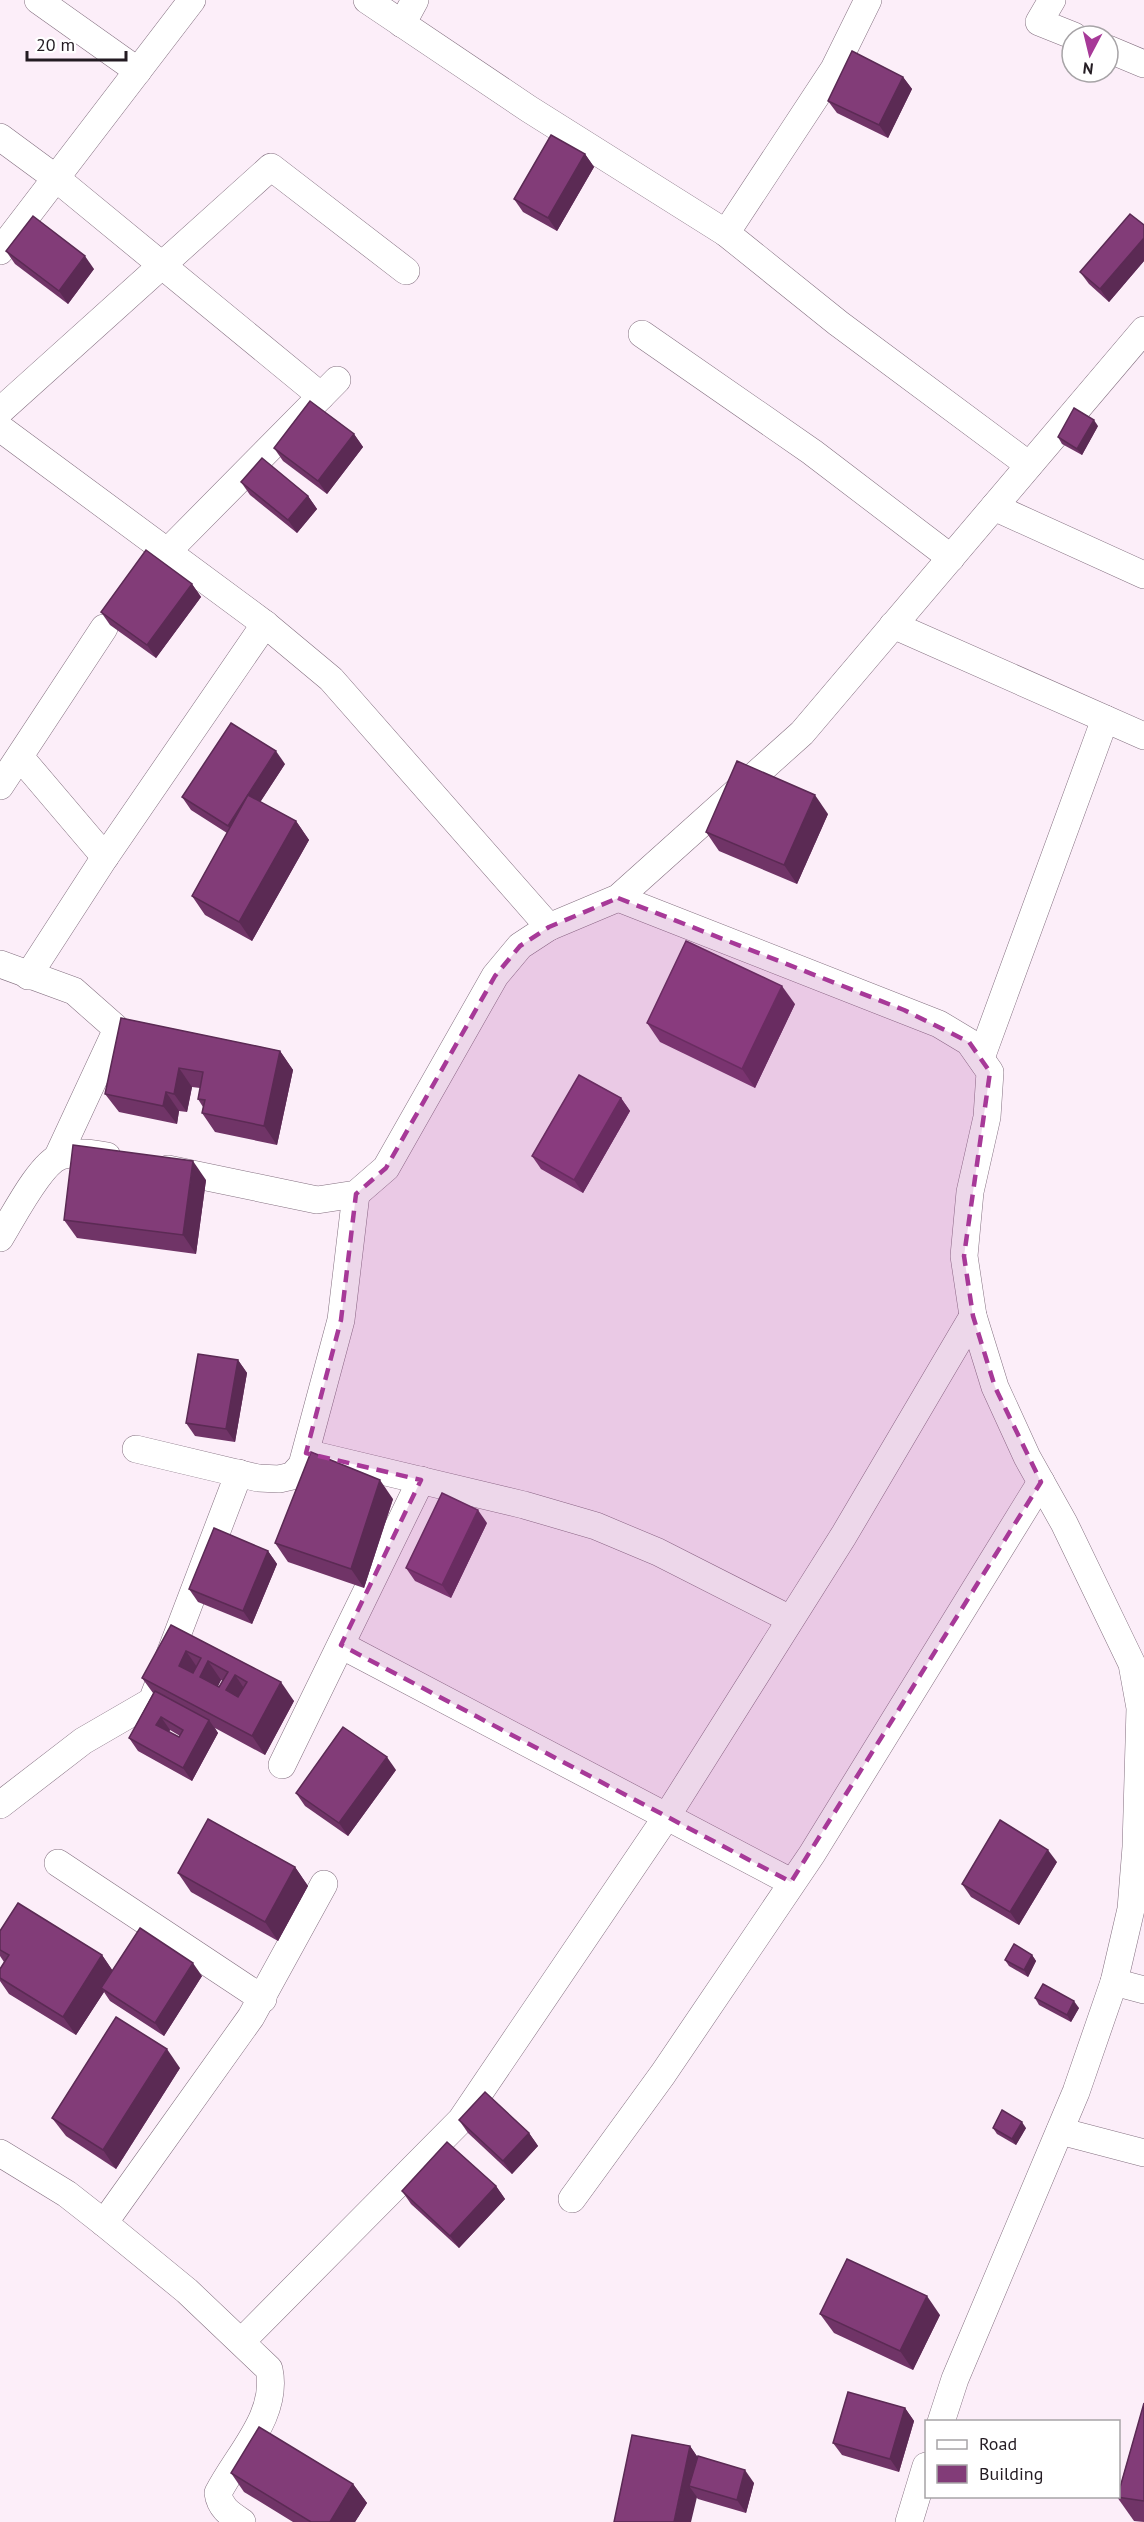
<svg xmlns="http://www.w3.org/2000/svg" width="1144" height="2522" font-family="'PT Sans',sans-serif">
<style>
.lines{fill:none;stroke-linecap:round;stroke-linejoin:round}
.street-casing{stroke:#847080;stroke-width:28}
.street{stroke:#fff;stroke-width:27}
.wall{fill:#703467;fill-rule:evenodd}
.shaded-wall{fill:#5b2a54}
.building{fill:#823c78;stroke:#5b2a54;stroke-width:1.5;fill-rule:evenodd}
.marked{fill:#a73998;fill-opacity:0.2;stroke:#a73998;stroke-width:4.5;stroke-dasharray:12 8;stroke-linejoin:round}
</style>
<rect width="100%" height="100%" fill="#fceef9"/>
<g class="lines">
<g class="street-casing">
<g id="street">
<path d="M38,0L138,71"/>
<path d="M367,0L529,109L726,233L838,323L1029,465"/>
<path d="M1052,0L1039,22L1074,36"/>
<path d="M402,24L415,0"/>
<path d="M1108,49L1144,64"/>
<path d="M0,137L57,179L321,396"/>
<path d="M726,233L834,69L868,0"/>
<path d="M0,251L192,0"/>
<path d="M642,334L812,452L951,558"/>
<path d="M0,411L271,167L406,271"/>
<path d="M0,428L265,624L331,679L549,927"/>
<path d="M994,507L1144,575"/>
<path d="M168,551L337,380"/>
<path d="M893,625L1144,736"/>
<path d="M20,757L105,857"/>
<path d="M0,786L104,628"/>
<path d="M618,898L939,1024L969,1042L990,1072L987,1117L970,1192L964,1256L973,1316L995,1387L1027,1457L1064,1523L1132,1664L1140,1708L1136,1847L1131,1909L1114,1982L1076,2092L955,2379L941,2422"/>
<path d="M0,964L74,991L117,1029L58,1156"/>
<path d="M28,976L105,857L265,624"/>
<path d="M981,1058L1105,719"/>
<path d="M168,1169L317,1200L356,1194L386,1168L495,976L520,946L549,927L618,898L802,733L1144,330"/>
<path d="M0,1238C12,1219 40,1163 61,1156C77,1151 91,1153 107,1156"/>
<path d="M136,1449L258,1478L279,1479L292,1476L302,1465L341,1320L356,1194"/>
<path d="M306,1453L524,1505L596,1526L658,1552L790,1619"/>
<path d="M341,1645L791,1882"/>
<path d="M282,1765L421,1480"/>
<path d="M0,1805L83,1741L152,1701L239,1473"/>
<path d="M58,1863L263,1999"/>
<path d="M1114,1982L1144,1990"/>
<path d="M1060,2131L1144,2153"/>
<path d="M0,2153L67,2194L104,2223L187,2291L269,2369C279,2415 238,2454 218,2493C220,2508 230,2514 242,2522"/>
<path d="M572,2199L663,2074L812,1854L1041,1482"/>
<path d="M104,2223L251,2017L324,1884"/>
<path d="M242,2341L461,2120L667,1816L844,1535L973,1316"/>
<path d="M909,2522L926,2466"/>
</g>
</g>
<use href="#street" class="street"/>
</g>
<g class="wall">
<path d="M903,77L912,89L888,138L837,113L828,101Z"/>
<path d="M585,154L594,167L557,231L523,212L514,199Z"/>
<path d="M1144,225V261L1109,302L1089,284L1080,272Z"/>
<path d="M6,251L94,269L68,304L15,264Z"/>
<path d="M1098,426L1082,455L1062,444L1058,437Z"/>
<path d="M354,434L363,447L327,494L283,461L274,448Z"/>
<path d="M241,482L308,496L317,509L297,533L250,495Z"/>
<path d="M192,584L201,597L156,658L110,625L101,612Z"/>
<path d="M285,764L260,802L296,821L309,840L252,941L205,915L192,896L227,833L191,810L182,797Z"/>
<path d="M828,814L797,884L719,851L706,832Z"/>
<path d="M795,1004L755,1088L660,1042L647,1023Z"/>
<path d="M121,1018L280,1051L293,1070L277,1145L215,1132L202,1113L203,1107L198,1099L200,1088L192,1087L187,1112L179,1111L177,1124L119,1112L105,1094Z"/>
<path d="M621,1098L630,1111L583,1193L541,1169L532,1156Z"/>
<path d="M206,1180L196,1254L77,1238L64,1220Z"/>
<path d="M238,1360L247,1373L235,1442L195,1436L186,1423Z"/>
<path d="M393,1499L364,1588L288,1562L275,1543Z"/>
<path d="M487,1523L451,1598L415,1581L406,1568Z"/>
<path d="M268,1551L277,1564L252,1624L198,1602L189,1589Z"/>
<path d="M171,1625L294,1701L265,1755L215,1728L218,1733L192,1781L138,1751L129,1738L153,1693L142,1678ZM221,1680L223,1681L219,1687L218,1686ZM170,1730L180,1736L179,1737L169,1732Z"/>
<path d="M396,1770L348,1836L305,1806L296,1793Z"/>
<path d="M1057,1862L1019,1925L971,1897L962,1884Z"/>
<path d="M295,1867L308,1886L278,1941L191,1892L178,1873Z"/>
<path d="M0,1931L102,1955L112,1970L202,1976L164,2036L110,2001L104,1992L76,2035L9,1994L0,1981V1969L4,1962L0,1956Z"/>
<path d="M1032,1955L1036,1961L1028,1977L1009,1966L1005,1960Z"/>
<path d="M1035,1998L1079,2008L1071,2022L1039,2005Z"/>
<path d="M180,2068L116,2169L66,2136L52,2118Z"/>
<path d="M459,2120L529,2133L538,2146L512,2174L468,2133Z"/>
<path d="M993,2128H1026L1016,2145L997,2134Z"/>
<path d="M496,2186L505,2199L459,2248L411,2204L402,2191Z"/>
<path d="M820,2314L940,2315L913,2370L834,2333Z"/>
<path d="M1144,2403V2522L1134,2521L1117,2497Z"/>
<path d="M905,2408L914,2421L899,2472L842,2455L833,2443Z"/>
<path d="M632,2435L690,2446L698,2458L754,2483L746,2513L698,2499Z"/>
<path d="M231,2473L353,2484L367,2503L355,2522H293L244,2492Z"/>
</g>
<g class="shaded-wall">
<path d="M903,77L912,89L888,138L879,125Z"/>
<path d="M585,154L594,167L557,231L548,218Z"/>
<path d="M1144,238V261L1109,302L1100,289Z"/>
<path d="M85,256L94,269L68,304L59,291Z"/>
<path d="M1094,420L1098,426L1082,455L1077,449Z"/>
<path d="M354,434L363,447L327,494L318,481Z"/>
<path d="M308,496L317,509L297,533L288,520Z"/>
<path d="M192,584L201,597L156,658L147,645Z"/>
<path d="M276,751L285,764L237,838L228,826Z"/>
<path d="M815,795L828,814L797,884L784,865Z"/>
<path d="M296,821L309,840L252,941L239,922Z"/>
<path d="M782,986L795,1004L755,1088L742,1069Z"/>
<path d="M280,1051L293,1070L277,1145L264,1126Z"/>
<path d="M179,1068L192,1087L187,1112L174,1094Z"/>
<path d="M166,1092L179,1111L177,1124L163,1106Z"/>
<path d="M621,1098L630,1111L583,1193L574,1180Z"/>
<path d="M193,1161L206,1180L196,1254L183,1235Z"/>
<path d="M238,1360L247,1373L235,1442L226,1429Z"/>
<path d="M380,1480L393,1499L364,1588L351,1569Z"/>
<path d="M478,1510L487,1523L451,1598L442,1585Z"/>
<path d="M268,1551L277,1564L252,1624L243,1611Z"/>
<path d="M186,1651L199,1670L192,1684L179,1666Z"/>
<path d="M208,1661L221,1680L213,1696L200,1677Z"/>
<path d="M235,1675L248,1694L239,1709L226,1690Z"/>
<path d="M281,1682L294,1701L265,1755L252,1736Z"/>
<path d="M161,1717L170,1730L165,1738L156,1725Z"/>
<path d="M209,1720L218,1733L192,1781L183,1768Z"/>
<path d="M387,1757L396,1770L348,1836L339,1823Z"/>
<path d="M1048,1850L1057,1862L1019,1925L1010,1912Z"/>
<path d="M295,1867L308,1886L278,1941L265,1922Z"/>
<path d="M102,1955L115,1974L101,1988L104,1992L76,2035L63,2017Z"/>
<path d="M1032,1955L1036,1961L1028,1977L1024,1970Z"/>
<path d="M193,1963L202,1976L164,2036L155,2023Z"/>
<path d="M1074,2001L1079,2008L1071,2022L1067,2015Z"/>
<path d="M167,2049L180,2068L116,2169L103,2150Z"/>
<path d="M1022,2122L1026,2128L1016,2145L1012,2139Z"/>
<path d="M529,2133L538,2146L512,2174L503,2161Z"/>
<path d="M496,2186L505,2199L459,2248L450,2236Z"/>
<path d="M927,2296L940,2315L913,2370L900,2351Z"/>
<path d="M905,2408L914,2421L899,2472L890,2459Z"/>
<path d="M690,2446L703,2465L689,2486L697,2497L691,2522H674Z"/>
<path d="M745,2470L754,2483L746,2513L737,2500Z"/>
<path d="M353,2484L367,2503L355,2522H330Z"/>
</g>
<g class="building">
<path d="M852,51L903,77L879,125L828,101Z"/>
<path d="M551,135L585,154L548,218L514,199Z"/>
<path d="M1130,214L1144,225V238L1100,289L1080,272Z"/>
<path d="M33,216L85,256L59,291L6,251Z"/>
<path d="M310,401L354,434L318,481L274,448Z"/>
<path d="M1074,408L1094,420L1077,449L1058,437Z"/>
<path d="M262,458L308,496L288,520L241,482Z"/>
<path d="M146,550L192,584L147,645L101,612Z"/>
<path d="M231,723L276,751L228,826L182,797Z"/>
<path d="M737,761L815,795L784,865L706,832Z"/>
<path d="M248,795L296,821L239,922L192,896Z"/>
<path d="M686,941L782,986L742,1069L647,1023Z"/>
<path d="M121,1018L280,1051L264,1126L202,1113L205,1100L198,1099L203,1072L179,1068L174,1094L166,1092L163,1106L105,1094Z"/>
<path d="M579,1075L621,1098L574,1180L532,1156Z"/>
<path d="M73,1145L193,1161L183,1235L64,1220Z"/>
<path d="M198,1354L238,1360L226,1429L186,1423Z"/>
<path d="M311,1452L380,1480L351,1569L275,1543Z"/>
<path d="M442,1493L478,1510L442,1585L406,1568Z"/>
<path d="M214,1528L268,1551L243,1611L189,1589Z"/>
<path d="M171,1625L281,1682L252,1736L142,1678ZM186,1651L201,1658L193,1673L179,1666ZM208,1661L228,1672L219,1687L200,1677ZM235,1675L247,1682L238,1697L226,1690Z"/>
<path d="M155,1691L209,1720L183,1768L129,1738ZM161,1717L183,1730L179,1737L156,1725Z"/>
<path d="M343,1727L387,1757L339,1823L296,1793Z"/>
<path d="M208,1819L295,1867L265,1922L178,1873Z"/>
<path d="M1000,1820L1048,1850L1010,1912L962,1884Z"/>
<path d="M18,1903L102,1955L63,2017L0,1978V1969L9,1955L0,1950V1931Z"/>
<path d="M140,1928L193,1963L155,2023L101,1988Z"/>
<path d="M1014,1944L1032,1955L1024,1970L1005,1960Z"/>
<path d="M1043,1984L1074,2001L1067,2015L1035,1998Z"/>
<path d="M116,2017L167,2049L103,2150L52,2118Z"/>
<path d="M485,2092L529,2133L503,2161L459,2120Z"/>
<path d="M1002,2110L1022,2122L1012,2139L993,2128Z"/>
<path d="M447,2142L496,2186L450,2236L402,2191Z"/>
<path d="M847,2259L927,2296L900,2351L820,2314Z"/>
<path d="M848,2392L905,2408L890,2459L833,2443Z"/>
<path d="M1144,2403V2501L1117,2497L1119,2496V2491Z"/>
<path d="M259,2427L353,2484L330,2522H311L231,2473Z"/>
<path d="M632,2435L690,2446L674,2522H614Z"/>
<path d="M698,2456L745,2470L737,2500L689,2486Z"/>
</g>
<path class="marked" d="M618,898L904,1010L969,1042L990,1072L964,1256L973,1316L995,1387L1041,1482L791,1882L341,1645L421,1480L306,1453L341,1320L356,1194L386,1168L495,976L520,946L549,927Z"/>
<rect x="925" y="2420" width="195" height="78" fill="#ffffff" stroke="#a7a4a7" stroke-width="1.5"/>
<rect x="937" y="2440" width="30" height="9" fill="#ffffff" stroke="#a7a4a7" stroke-width="1.5"/>
<text x="979" y="2450" font-size="18" fill="#231b22">Road</text>
<rect x="937" y="2465" width="30" height="18" fill="#823c78" stroke="#a7a4a7" stroke-width="1.5"/>
<text x="979" y="2480" font-size="18" fill="#231b22">Building</text>
<g transform="translate(1090 54) rotate(187)"><circle r="28" fill="#ffffff" stroke="#a7a4a7" stroke-width="1.5"/>
<path d="M0-4.5L10 22L0 15L-10 22Z" fill="#a73998"/>
<text y="-9" font-size="16" font-weight="bold" text-anchor="middle" fill="#231b22">N</text>
</g>
<path d="M27 51v9h99v-9" fill="none" stroke="#231b22" stroke-width="3"/>
<text x="36" y="51" font-size="18" fill="#231b22" stroke="#ffffff" stroke-width="4.5" paint-order="stroke">20 m</text>
</svg>
